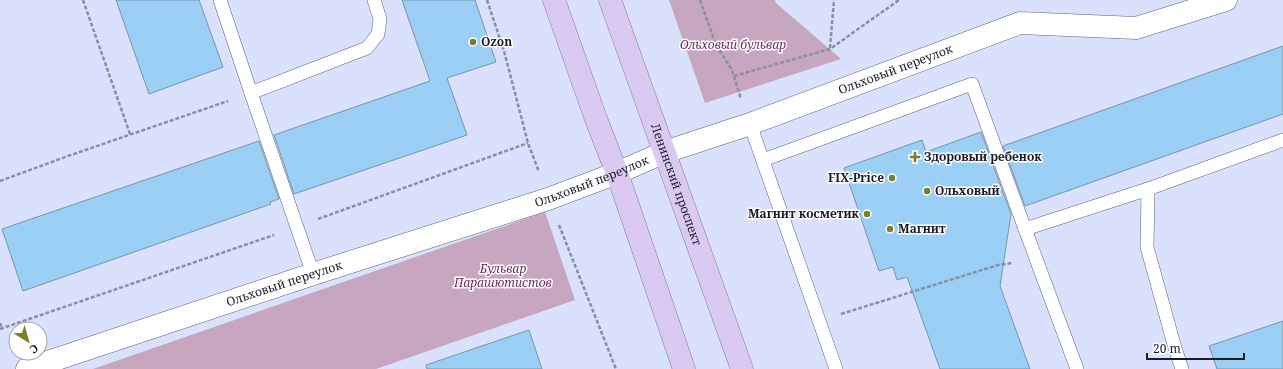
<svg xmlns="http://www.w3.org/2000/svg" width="1283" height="369" font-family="'Noto Serif',serif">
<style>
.green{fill:#c7a6bf}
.building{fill:#9bcff5;stroke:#7896ab}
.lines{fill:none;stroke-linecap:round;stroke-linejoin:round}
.lane-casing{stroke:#5a637f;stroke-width:14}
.street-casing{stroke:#5a637f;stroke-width:23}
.primary-casing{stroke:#8676a6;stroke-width:23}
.path{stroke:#8a90a4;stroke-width:2.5;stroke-dasharray:4 2;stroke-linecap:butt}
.lane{stroke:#fff;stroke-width:13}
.street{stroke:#fff;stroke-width:22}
.primary{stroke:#dacaf2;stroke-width:22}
.poi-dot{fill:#7a802a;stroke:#fff;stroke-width:1.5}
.labels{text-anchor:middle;stroke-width:3;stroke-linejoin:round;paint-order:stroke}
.poi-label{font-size:12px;font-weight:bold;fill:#181c27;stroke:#fff;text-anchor:start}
.park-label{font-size:12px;font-style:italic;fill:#662c5b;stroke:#fff}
.street-label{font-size:12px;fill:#181c27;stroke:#fff}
</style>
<rect width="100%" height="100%" fill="#d9e1fc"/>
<g class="green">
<path d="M669,0H775L776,3L841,59L705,103Z"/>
<path d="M545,212L575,300L376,369H93Z"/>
</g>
<g class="building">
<path d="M116,0H199L223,67L149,94Z"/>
<path d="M402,0H475L496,62L447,78L467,135L294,194L274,135L430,81Z"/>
<path d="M1283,46V114L1025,206L1003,146Z"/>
<path d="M981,132L1011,214L1000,286L1030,369H940L907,277L897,280L893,267L879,271L844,168L922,140L926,152Z"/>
<path d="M259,141L279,199L270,202L271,204L23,291L2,229Z"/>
<path d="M1283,321V369H1217L1209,346Z"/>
<path d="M529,330L542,369H427L426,365Z"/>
</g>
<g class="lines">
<g class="lane-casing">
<g id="lane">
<path d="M220,0L251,93"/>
<path d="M750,124L836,369"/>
<path d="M763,160L972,84L1025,229L1148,189L1283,140"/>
<path d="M1148,189L1147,247L1175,348L1182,369"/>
<path d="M1025,229L1077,369"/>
<path d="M313,274L251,93L367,48L378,34L380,19L374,0"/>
</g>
</g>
<g class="street-casing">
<g id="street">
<path id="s1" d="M27,369L313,274L548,199L617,173L665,152L750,124L1020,23L1136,28L1226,0"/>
</g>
</g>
<g class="primary-casing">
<g id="primary">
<path d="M554,0L596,119L617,173L684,369"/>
<path id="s2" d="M610,0L742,369"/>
</g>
</g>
<g class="path">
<path d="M83,0L130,134"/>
<path d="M487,0L504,51L528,143L539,172"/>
<path d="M700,0L716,45L732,70L741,99"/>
<path d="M830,48L834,0"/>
<path d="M734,76L830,49L899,0"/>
<path d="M0,181L68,156L228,101"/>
<path d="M318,219L528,143"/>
<path d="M559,225L616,369"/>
<path d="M841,314L998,265L1012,263"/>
<path d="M0,323L2,328"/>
<path d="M0,329L274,235"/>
</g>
<use href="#lane" class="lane"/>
<use href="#street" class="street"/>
<use href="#primary" class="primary"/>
</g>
<g class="poi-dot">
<circle cx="473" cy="42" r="4"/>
<path d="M913 151h4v4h4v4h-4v4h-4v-4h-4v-4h4z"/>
<circle cx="892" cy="178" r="4"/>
<circle cx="927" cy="191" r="4"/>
<circle cx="867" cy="214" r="4"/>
<circle cx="890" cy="229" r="4"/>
</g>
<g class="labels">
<g class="poi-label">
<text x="481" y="46">Ozon</text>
<text x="924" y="161">Здоровый ребенок</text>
<text x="884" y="182" text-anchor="end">FIX-Price</text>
<text x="935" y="195">Ольховый</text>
<text x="859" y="218" text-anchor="end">Магнит косметик</text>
<text x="898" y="233">Магнит</text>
</g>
<g class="park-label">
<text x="733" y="49">Ольховый бульвар</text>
<text x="503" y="273">Бульвар<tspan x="503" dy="14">Парашютистов</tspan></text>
</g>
<g class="street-label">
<text dy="4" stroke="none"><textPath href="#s1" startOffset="919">Ольховый переулок</textPath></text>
<text dy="4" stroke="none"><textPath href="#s1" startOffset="595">Ольховый переулок</textPath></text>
<text dy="4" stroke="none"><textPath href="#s2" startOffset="196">Ленинский проспект</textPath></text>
<text dy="4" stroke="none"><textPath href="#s1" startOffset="271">Ольховый переулок</textPath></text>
</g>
</g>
<g transform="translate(28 341) rotate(143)"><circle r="19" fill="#ffffff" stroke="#a3a4a9"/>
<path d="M0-3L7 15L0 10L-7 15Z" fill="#7a802a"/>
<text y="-6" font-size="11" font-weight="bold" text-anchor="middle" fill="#181c27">С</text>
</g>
<path d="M1147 353v6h97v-6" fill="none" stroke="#181c27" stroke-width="2"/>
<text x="1153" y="353" font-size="12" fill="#181c27" stroke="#ffffff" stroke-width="3" paint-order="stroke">20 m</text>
</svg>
